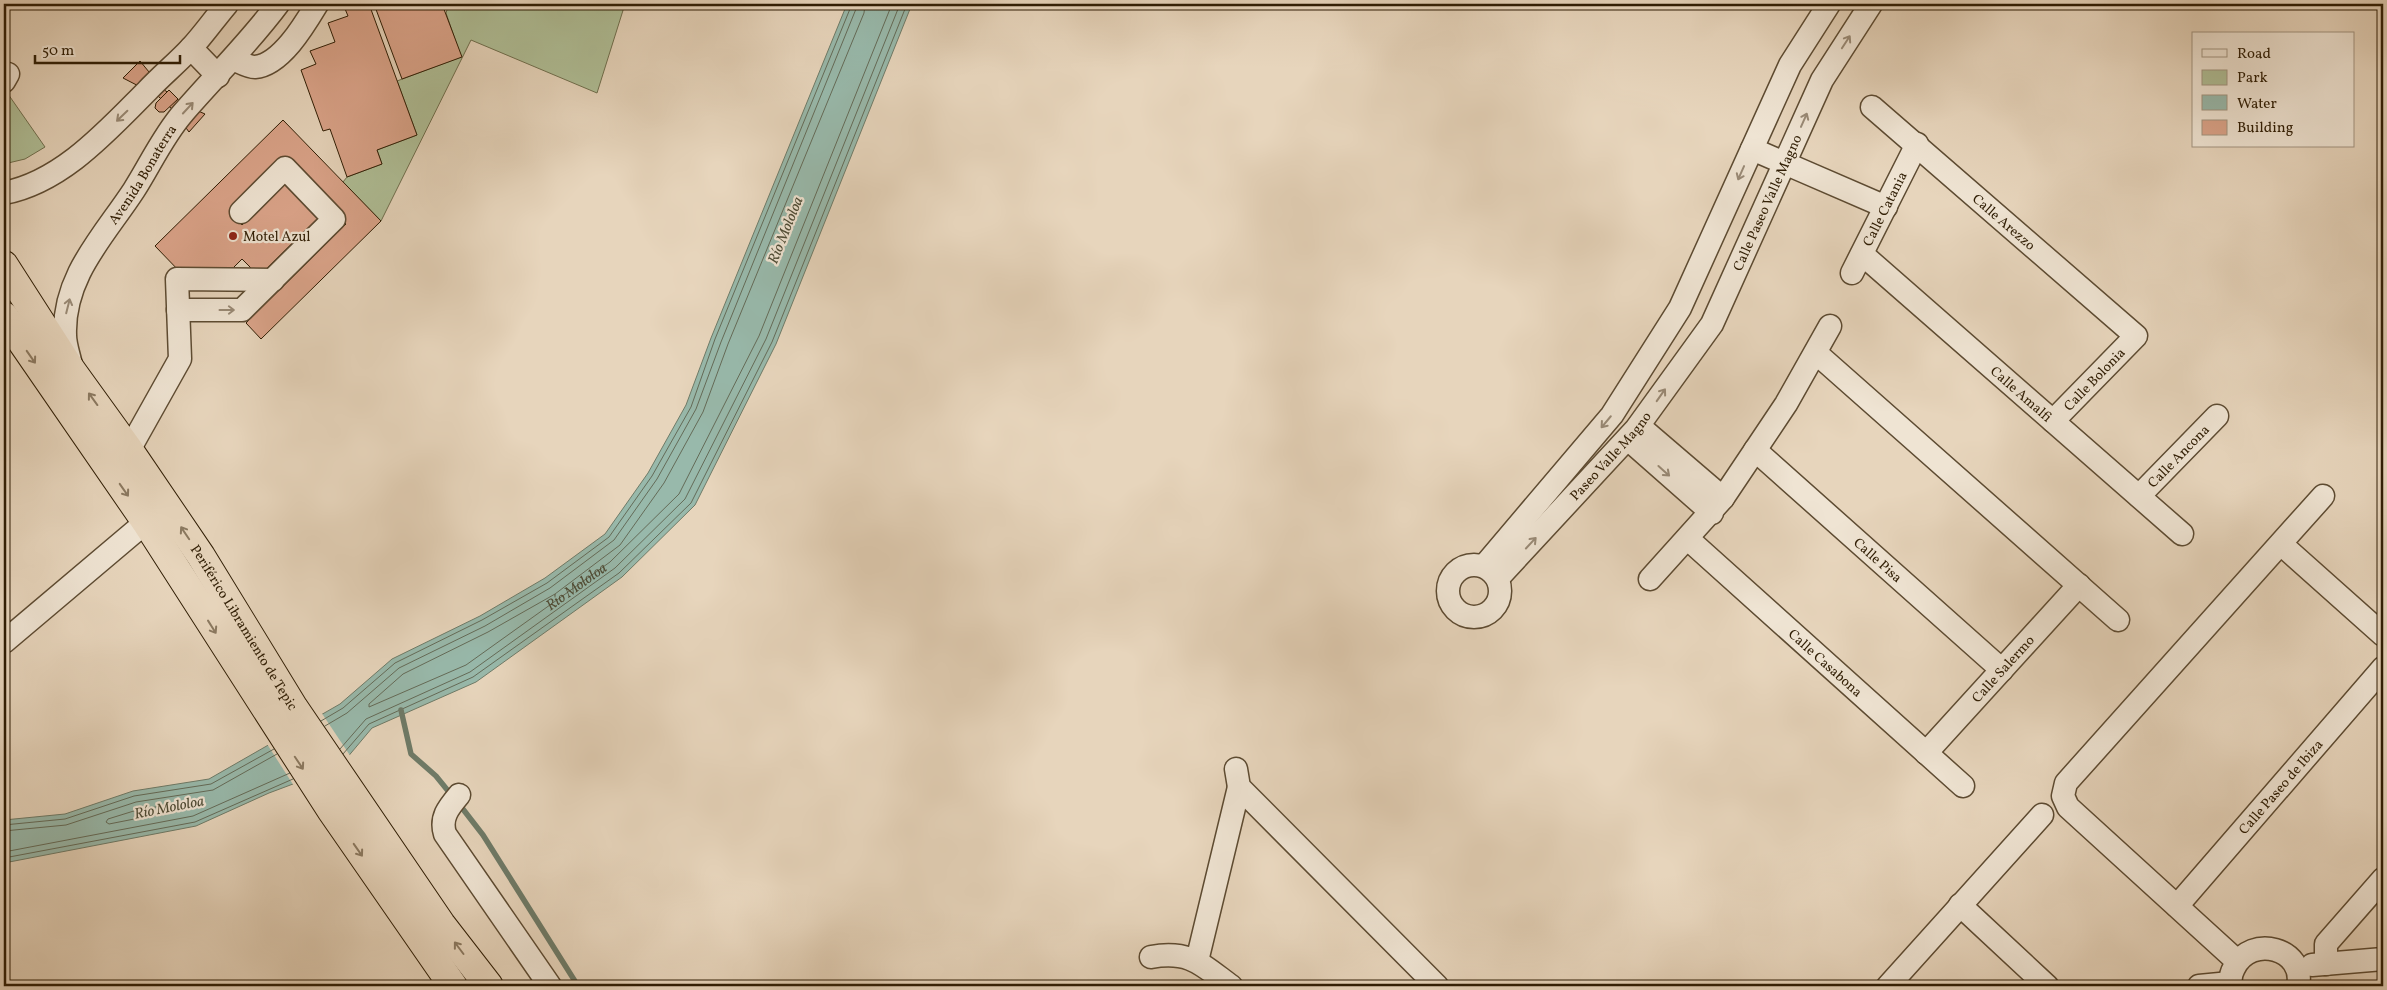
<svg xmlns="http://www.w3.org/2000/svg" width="2387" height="990" font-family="Vollkorn,serif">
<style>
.green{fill:#afbe96;stroke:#6f6e4d}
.water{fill:#98b9ab;stroke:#6e7b68}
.pier{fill:#e7d5bc}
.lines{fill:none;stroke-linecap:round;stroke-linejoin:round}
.shore{stroke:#646b58;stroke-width:1}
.stream{stroke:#6e7b68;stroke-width:5.5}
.building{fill:#daa389;stroke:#2f1d04}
.minor-casing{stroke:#5d4b32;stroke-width:25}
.highway-casing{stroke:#2f1d04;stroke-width:30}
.minor{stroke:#efe4d3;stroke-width:22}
.highway{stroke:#e7d5bc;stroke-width:28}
.oneway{stroke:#998a76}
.oneway2{stroke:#8b7960}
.poi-dot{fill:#8f2418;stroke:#efe4d3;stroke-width:2}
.labels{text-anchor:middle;stroke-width:4.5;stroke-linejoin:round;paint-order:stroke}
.street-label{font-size:14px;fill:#2f1d04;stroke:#efe4d3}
.poi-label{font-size:14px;fill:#2f1d04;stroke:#efe4d3;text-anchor:start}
.water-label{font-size:15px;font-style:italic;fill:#4e4c36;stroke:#efe4d3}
</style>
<rect width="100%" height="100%" fill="#e7d5bc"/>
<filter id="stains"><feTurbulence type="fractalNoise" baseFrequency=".004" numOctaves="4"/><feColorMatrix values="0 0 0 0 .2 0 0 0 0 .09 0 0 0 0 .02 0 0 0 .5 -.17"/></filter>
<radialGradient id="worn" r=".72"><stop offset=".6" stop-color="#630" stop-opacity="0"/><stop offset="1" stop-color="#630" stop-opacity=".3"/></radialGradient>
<g class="green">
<path d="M449,4H625L597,93L471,40L381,221L343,182L347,177L382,164L377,150L417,135L397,81L461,57L446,13Z"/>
<path d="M8,94L45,147L25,159L4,164V103Z"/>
</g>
<path class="water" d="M847,4H912L776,344L695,505L622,577L476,682L372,728L346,759L309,778L269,793L196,826L4,863V820L65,814L133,791L209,779L340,704L392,659L480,616L545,578L605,534L648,473L686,405L711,338Z"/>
<path class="pier" d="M321,712L351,757L310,781L294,786L267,744Z"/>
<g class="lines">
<g class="shore">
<path id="s1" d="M865,4L864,13L728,344L703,412L664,483L620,545L555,594L488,632L403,674L369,704V707L466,665L610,562L679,494L759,336L892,4"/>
<path d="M321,721L343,708L395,663L482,620L547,583L609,537L652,476L691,407L715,339L852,4"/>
<path d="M325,726L347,713L399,668L485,626L550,588L614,540L657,479L696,409L721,342L858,4"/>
<path d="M340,749L366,719L470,672L615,568L685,499L766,339L900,4"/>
<path d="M343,754L369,724L473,677L619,573L691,503L772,342L907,4"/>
<path d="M196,801L198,804L190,808L109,824L106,822L108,819L137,810Z"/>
<path d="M4,825L65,819L134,796L211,784L274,749"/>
<path d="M4,831L66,825L136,802L213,790L277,754"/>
<path d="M4,852L193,816L290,773"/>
<path d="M4,858L195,822L293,779"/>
</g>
<g class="stream">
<path d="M401,710L411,754L436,776L453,797"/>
<path d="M459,804L483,835L578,986"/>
</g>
</g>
<g class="building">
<path d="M343,4H369L417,135L377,150L382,164L347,177L330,129L323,131L301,70L316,64L310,51L335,42L328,23L348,16Z"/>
<path d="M374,4H442L462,57L402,79Z"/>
<path d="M140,61L163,89L187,106L205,114L189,132L173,110L158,96L123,78Z"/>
<path d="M169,90L178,99L164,112H159L155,108L156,103Z"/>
<path d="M283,120L381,221L261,339L246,323L346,224L282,159L229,211L242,225L288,180L322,214L259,276L242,259L226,275H183L155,246Z"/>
</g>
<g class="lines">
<g class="minor-casing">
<g id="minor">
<path d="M191,48L218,76"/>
<path d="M233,59C240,62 248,67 255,67C281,65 305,24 317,4"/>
<path d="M4,81L8,74"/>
<path id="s2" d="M1872,107L2136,336L2053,421"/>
<path d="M1752,149L1886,207"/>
<path d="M4,193C62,182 107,131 147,91C161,76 177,63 191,48C204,34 215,18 227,4"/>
<path id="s3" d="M1862,254L2182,534"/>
<path id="s4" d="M1852,273L1917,144"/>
<path d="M178,310H242L334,219L285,168L241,212"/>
<path d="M1816,353L2118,620"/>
<path id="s5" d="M71,365C69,355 65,345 65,335C63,276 104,236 134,190C150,165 163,136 183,113C215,76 249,43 278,4"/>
<path d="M1639,426L1723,498"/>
<path d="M1628,439L1712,513"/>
<path d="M129,450L180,359L177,279L273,280"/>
<path id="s6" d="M1755,450L2002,670"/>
<path id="s7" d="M2139,496L2217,416"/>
<path id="s8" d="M1688,539L1963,786"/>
<path d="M2281,544L2383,635"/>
<circle cx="1474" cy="591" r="26"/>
<path d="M1484,566L1612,415L1680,308L1790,65L1829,4"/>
<path id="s9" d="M1498,578L1636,429L1712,324L1822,80L1871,4"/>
<path d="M1650,579L1723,498L1786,404L1830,326"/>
<path d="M4,642L146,522"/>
<path id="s10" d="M1926,753L2079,585"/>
<path d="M1236,769L1239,787L1437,986"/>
<path d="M459,795C448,808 440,818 445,834L550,986"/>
<path d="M1960,905L2047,986"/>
<path id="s11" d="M2177,906L2383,668"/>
<path d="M1151,957C1190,950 1202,965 1231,986"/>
<path d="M1197,961L1239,787"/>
<path d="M2237,961L2068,807L2063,796L2066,783L2323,496"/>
<path d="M2326,964V944L2383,879"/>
<path d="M2312,965L2383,959"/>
<path d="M1888,986L2042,815"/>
<path d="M2199,986L2230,983"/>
<path d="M2231,986C2230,980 2231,973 2234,968C2251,933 2306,949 2298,986"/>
</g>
</g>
<g class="highway-casing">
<g id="highway">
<path id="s12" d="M4,265L72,371L129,450L201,556L294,708L441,924L489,986"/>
<path d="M4,316L146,522L331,810L453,986"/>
</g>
</g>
<use href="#minor" class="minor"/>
<use href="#highway" class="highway"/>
</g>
<defs><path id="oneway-shaft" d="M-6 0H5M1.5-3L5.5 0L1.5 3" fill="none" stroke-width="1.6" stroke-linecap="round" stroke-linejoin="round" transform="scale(1.25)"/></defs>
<g class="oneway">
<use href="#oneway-shaft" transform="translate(1846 42) rotate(-57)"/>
<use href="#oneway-shaft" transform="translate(188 108) rotate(-47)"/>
<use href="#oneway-shaft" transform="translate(122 116) rotate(136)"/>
<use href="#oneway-shaft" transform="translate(1804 120) rotate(-66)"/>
<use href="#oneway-shaft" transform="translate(1741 173) rotate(114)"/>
<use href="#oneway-shaft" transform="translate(68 306) rotate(-76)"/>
<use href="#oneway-shaft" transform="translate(227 310)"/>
<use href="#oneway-shaft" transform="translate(1661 395) rotate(-55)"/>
<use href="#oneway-shaft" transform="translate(1606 422) rotate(130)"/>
<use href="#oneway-shaft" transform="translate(1664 471) rotate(42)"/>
<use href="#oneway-shaft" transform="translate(1531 543) rotate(-47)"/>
</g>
<g class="oneway2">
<use href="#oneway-shaft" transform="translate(31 357) rotate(55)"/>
<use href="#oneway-shaft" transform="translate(93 399) rotate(-126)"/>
<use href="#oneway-shaft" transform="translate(124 490) rotate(55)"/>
<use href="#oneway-shaft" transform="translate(185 533) rotate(-124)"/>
<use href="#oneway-shaft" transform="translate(212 627) rotate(58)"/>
<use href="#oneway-shaft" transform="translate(299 763) rotate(56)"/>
<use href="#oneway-shaft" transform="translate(358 850) rotate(55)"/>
<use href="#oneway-shaft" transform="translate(459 948) rotate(-127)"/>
</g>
<circle class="poi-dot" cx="233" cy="236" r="5"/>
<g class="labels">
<g class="street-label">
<text dy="5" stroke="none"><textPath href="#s5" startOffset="212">Avenida Bonaterra</textPath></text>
<text dy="5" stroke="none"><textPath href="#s9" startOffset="466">Calle Paseo Valle Magno</textPath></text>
<text dy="5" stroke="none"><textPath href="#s4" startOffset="72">Calle Catania</textPath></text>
<text dy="5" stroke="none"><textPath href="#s2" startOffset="175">Calle Arezzo</textPath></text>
<text transform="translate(2094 379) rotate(-46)" y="5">Calle Bolonia</text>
<text dy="5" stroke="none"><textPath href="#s3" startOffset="212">Calle Amalfi</textPath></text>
<text dy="5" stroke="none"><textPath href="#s9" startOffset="166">Paseo Valle Magno</textPath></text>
<text dy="5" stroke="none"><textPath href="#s7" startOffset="56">Calle Ancona</textPath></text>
<text dy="5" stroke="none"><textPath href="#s6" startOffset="165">Calle Pisa</textPath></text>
<text dy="5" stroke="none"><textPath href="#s12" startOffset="435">Periférico Libramiento de Tepic</textPath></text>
<text dy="5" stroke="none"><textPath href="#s8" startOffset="185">Calle Casabona</textPath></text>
<text dy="5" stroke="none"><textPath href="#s10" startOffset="114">Calle Salermo</textPath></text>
<text dy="5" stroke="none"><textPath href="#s11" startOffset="158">Calle Paseo de Ibiza</textPath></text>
</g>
<g class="poi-label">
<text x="243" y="241">Motel Azul</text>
</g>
<g class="water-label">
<text transform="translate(785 230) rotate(-68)" y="5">Río Mololoa</text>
<text dy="5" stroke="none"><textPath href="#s1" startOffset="1139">Río Mololoa</textPath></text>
<text transform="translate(169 807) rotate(-11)" y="5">Río Mololoa</text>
</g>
</g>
<rect width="2387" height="990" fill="none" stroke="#e7d5bc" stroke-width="20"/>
<rect x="5" y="5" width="2377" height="980" fill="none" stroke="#2f1d04" stroke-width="2.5"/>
<rect x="10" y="10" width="2367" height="970" fill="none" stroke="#2f1d04"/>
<rect x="2192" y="32" width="162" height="115" fill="#efe4d3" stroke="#a29480"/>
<rect x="2202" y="49" width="25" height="8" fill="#efe4d3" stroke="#a29480"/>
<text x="2237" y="58" font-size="15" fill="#2f1d04">Road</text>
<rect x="2202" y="70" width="25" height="15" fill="#afbe96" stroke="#a29480"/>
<text x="2237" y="82" font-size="15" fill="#2f1d04">Park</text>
<rect x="2202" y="95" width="25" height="15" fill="#98b9ab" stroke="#a29480"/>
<text x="2237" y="108" font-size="15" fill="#2f1d04">Water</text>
<rect x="2202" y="120" width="25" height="15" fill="#daa389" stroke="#a29480"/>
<text x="2237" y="132" font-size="15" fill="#2f1d04">Building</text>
<path d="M35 55v8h145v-8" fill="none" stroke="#2f1d04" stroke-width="2.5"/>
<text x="42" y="55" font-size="15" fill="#2f1d04" stroke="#efe4d3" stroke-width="4" paint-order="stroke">50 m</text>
<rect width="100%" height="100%" filter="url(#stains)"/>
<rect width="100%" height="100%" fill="url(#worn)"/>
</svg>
